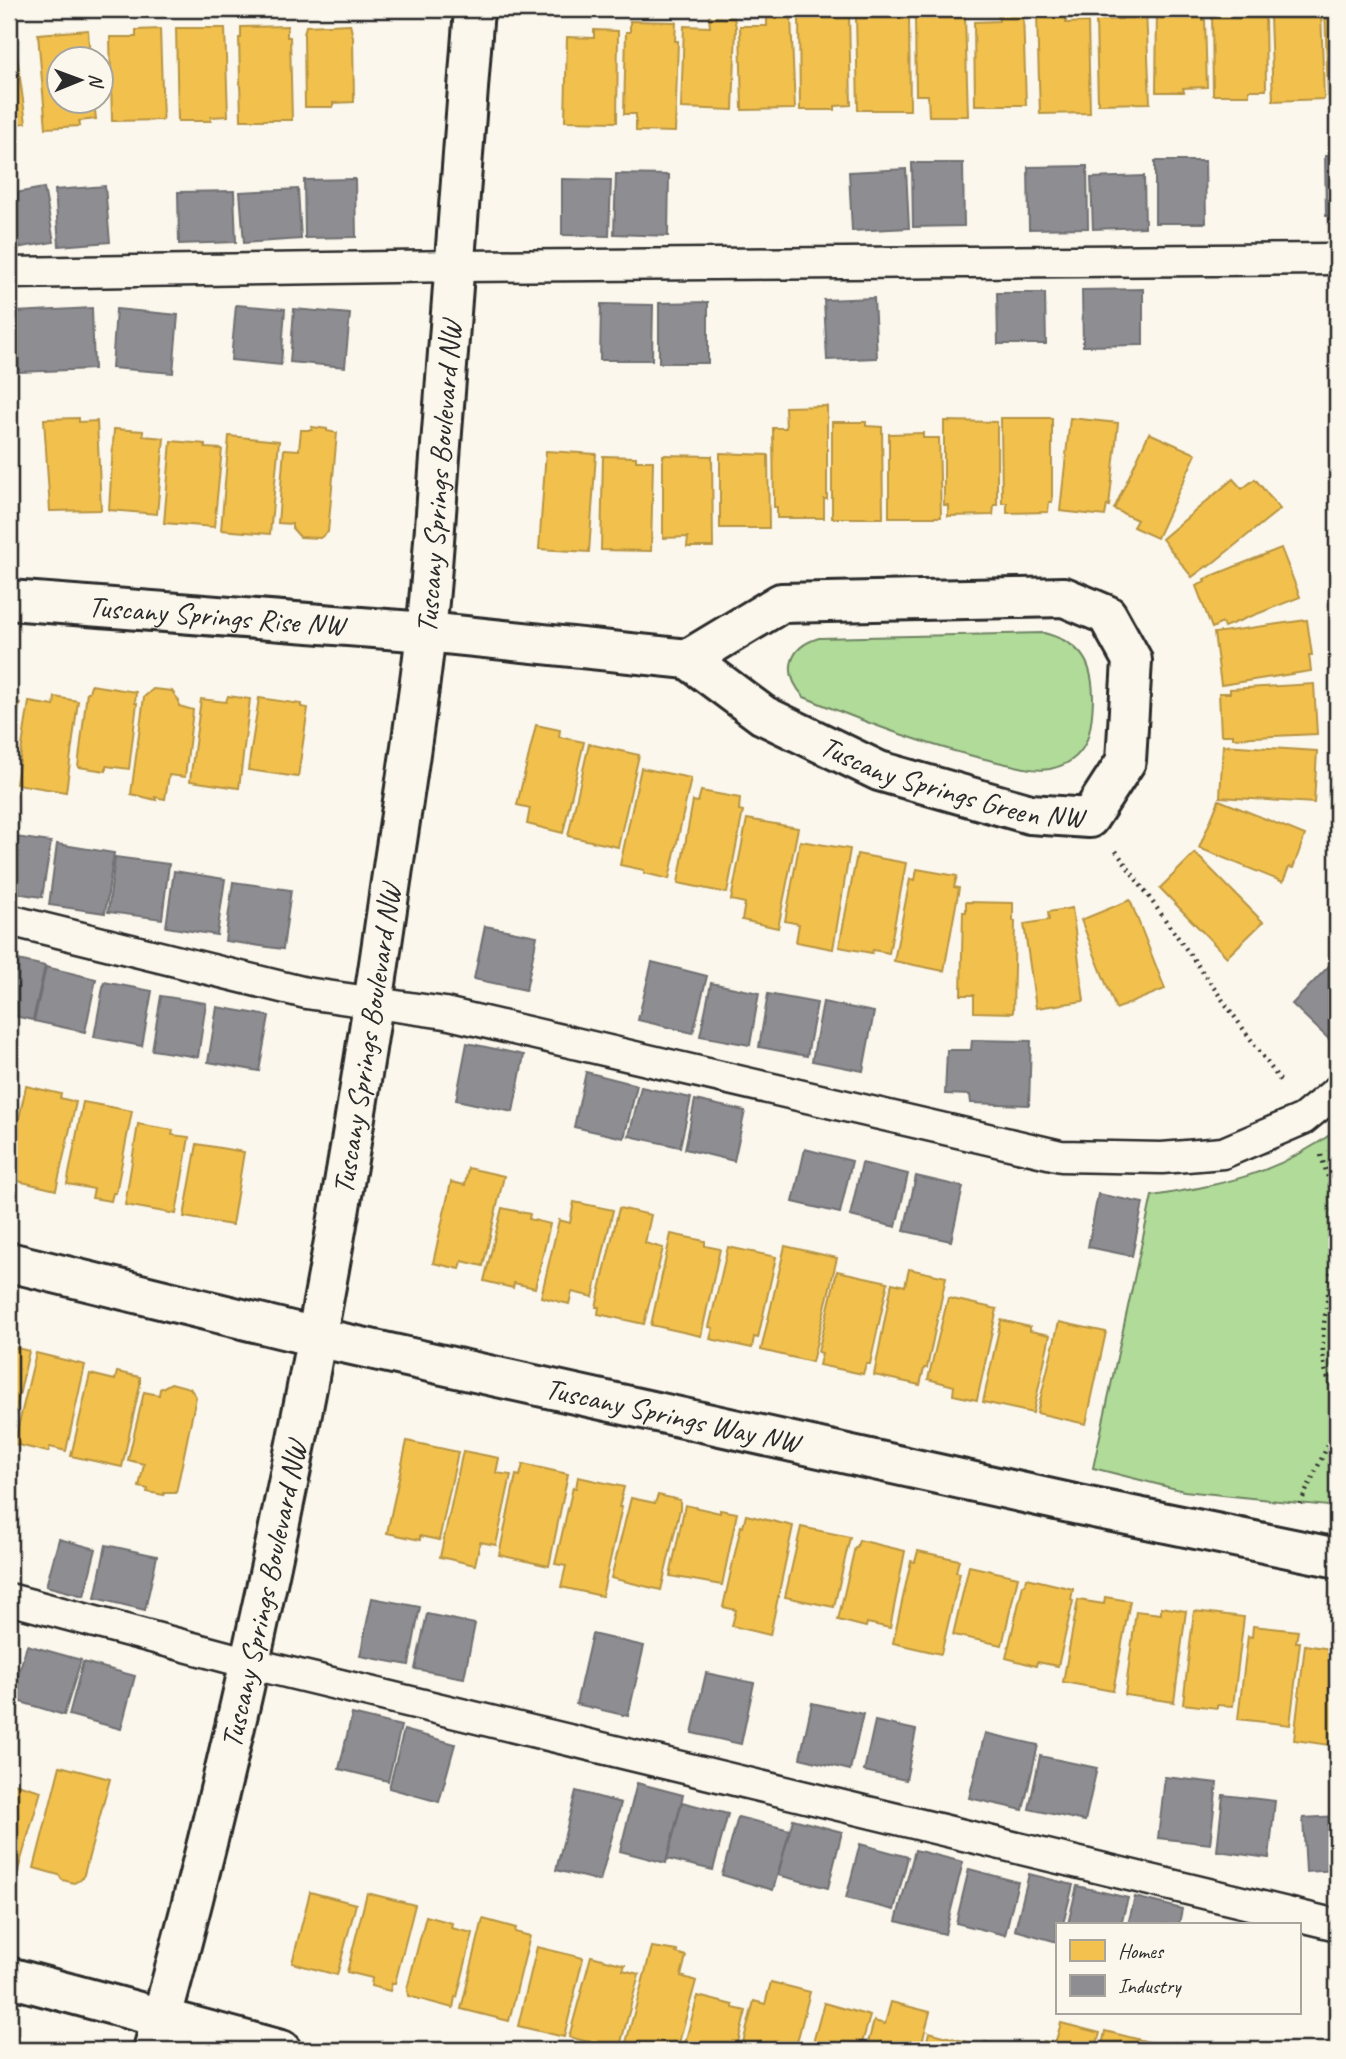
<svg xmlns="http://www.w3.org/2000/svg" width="1346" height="2059" font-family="Caveat,sans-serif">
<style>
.green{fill:#b1db99;stroke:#6e8362;stroke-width:2}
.homes{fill:#f2c14e;stroke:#b69444;stroke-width:2}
.industry{fill:#8d8d92;stroke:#707073;stroke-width:2}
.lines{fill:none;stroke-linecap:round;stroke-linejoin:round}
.lane-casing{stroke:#2b2b2b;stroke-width:35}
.street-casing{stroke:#2b2b2b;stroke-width:44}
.path{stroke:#2b2b2b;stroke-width:4.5;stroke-dasharray:2 5;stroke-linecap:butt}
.lane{stroke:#fbf7ec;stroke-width:30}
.street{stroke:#fbf7ec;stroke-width:38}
.labels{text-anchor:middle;stroke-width:7;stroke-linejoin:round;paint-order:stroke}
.street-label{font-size:30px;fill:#2b2b2b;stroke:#fbf7ec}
</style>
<rect width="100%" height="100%" fill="#fbf7ec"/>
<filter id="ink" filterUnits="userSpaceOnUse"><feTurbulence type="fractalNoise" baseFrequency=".0143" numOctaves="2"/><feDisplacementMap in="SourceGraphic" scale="14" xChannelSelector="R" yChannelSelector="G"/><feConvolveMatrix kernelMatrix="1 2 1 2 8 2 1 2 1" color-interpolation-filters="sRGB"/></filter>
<g filter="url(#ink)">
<g class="green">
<path d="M1044,633C1058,637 1071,642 1081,654C1091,666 1093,683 1093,699C1092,732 1088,761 1050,769C1034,772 1017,766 1002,763C933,748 869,724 804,697C782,673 788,647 819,638Z"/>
<path d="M1337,1130V1507L1184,1491L1093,1468L1152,1196C1225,1184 1275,1175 1337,1130Z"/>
</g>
<g class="homes">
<path d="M1203,9V20H1205L1207,87L1183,88L1184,92H1156L1157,10Z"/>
<path d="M1297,9H1321L1324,99L1273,101L1270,17L1297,16Z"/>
<path d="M1325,9H1337V95L1328,96Z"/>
<path d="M1146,10L1150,103L1098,104L1096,20L1122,19V11Z"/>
<path d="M1265,11L1266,90H1249V95H1213L1212,12Z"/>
<path d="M1023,12L1026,105H975L974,22L999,21L998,13Z"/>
<path d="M909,14L910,110H858L856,15Z"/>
<path d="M849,15L851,105L835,106V110H800L799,16Z"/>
<path d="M1037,15H1066V23L1088,22L1090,113L1040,114Z"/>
<path d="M791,16L795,109L742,110L740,26H767V17Z"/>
<path d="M965,16L968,116H929L928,95H916L915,17Z"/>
<path d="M709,17L734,18L736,27L733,110L681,108L684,26L710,27Z"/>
<path d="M630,21L676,22L675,41H678L675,132L636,131V114H624L626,32H630Z"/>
<path d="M350,24L353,37L354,102L333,103V107H305L304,34L306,26Z"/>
<path d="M287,26V37H290L292,120H241L239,38H241V27Z"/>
<path d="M176,28H225L228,116L211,117V121H178Z"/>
<path d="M160,29L163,120L112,121L110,37H136V30Z"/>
<path d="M88,30L90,60H60V102H94L96,119L79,121L80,126L46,128L38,34Z"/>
<path d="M594,30L618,31L617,122L565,121L567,37L594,38Z"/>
<path d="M9,32L11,42L15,41L26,123L9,125Z"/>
<path d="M827,406V499H824V518H777V507H774L773,428H786L785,407Z"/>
<path d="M79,418V422L97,421L101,510L50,511L44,419Z"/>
<path d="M1001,418H1052V502H1049L1048,512L1007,513V503H1002Z"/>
<path d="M1070,418L1118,423L1109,506L1107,505L1105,516L1060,511Z"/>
<path d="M944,421L997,422V505H994L993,515L948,516V505H944Z"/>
<path d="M832,422H866V426L882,427L883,518H832Z"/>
<path d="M312,427L327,429V431L337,433L328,532L320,538L300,537L292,528V524L278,523L284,449L299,450L301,430H312Z"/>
<path d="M114,429L143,431V436L164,438L157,514L109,510Z"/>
<path d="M923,433V438H939L941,517H889V434Z"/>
<path d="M1149,433L1196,454L1157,538L1133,527L1137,520L1114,509Z"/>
<path d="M229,436L279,441L270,534L221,530Z"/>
<path d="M171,441L205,444V448L222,449L214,527L164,523Z"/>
<path d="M546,451L596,454L589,552L539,549Z"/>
<path d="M720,453L768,455L769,528H720Z"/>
<path d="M663,455L712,456L713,547H687L688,537L663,538Z"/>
<path d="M603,456L636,457V461H653L651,551L601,550Z"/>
<path d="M1233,479L1242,489L1255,479L1280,509L1208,567L1207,566L1192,577L1162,539Z"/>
<path d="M1281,548L1300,597L1224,627L1222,623L1212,628L1196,586L1205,582L1204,579Z"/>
<path d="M1307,620L1312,655H1309L1311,671L1221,685L1214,633Z"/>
<path d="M1314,684L1317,734L1233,738V735H1221L1219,693H1230V689Z"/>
<path d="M91,685L136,692L135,703H137L129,769L106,766V771L78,767L87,692H89Z"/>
<path d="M153,689L172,691L179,701V706L193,710L185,777L169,775L165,799L155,797L156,800L131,794L144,697Z"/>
<path d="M228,696L250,699L239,788L190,781L201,699L226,702Z"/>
<path d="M55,697L78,701L66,792L16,784L29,702L54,706Z"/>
<path d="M259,698L301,704V707L308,708L298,777L248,770Z"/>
<path d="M9,700L20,703L9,755Z"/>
<path d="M536,725L560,730L559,737L584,742L563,833L527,824L530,808L517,805Z"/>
<path d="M589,744L639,755L618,847L568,836Z"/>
<path d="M1223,745L1317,751L1314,803L1220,797Z"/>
<path d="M641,768L691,778L669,879L644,873V870L620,865Z"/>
<path d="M701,791L740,798L739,810L743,811L727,893L678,883L693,801L698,802Z"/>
<path d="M1219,800L1305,835L1293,868L1289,867L1283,882L1199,848Z"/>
<path d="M747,819L798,828L778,928L742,920L745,903L731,900Z"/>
<path d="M800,841L850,849L833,949L796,942L799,924L785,921Z"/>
<path d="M1195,853L1263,922L1227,957L1160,888Z"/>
<path d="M857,854L906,863L889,953L873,950L872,953L839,947Z"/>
<path d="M917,869L957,876L954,887L959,888L944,971L894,961L910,879L915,880Z"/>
<path d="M1130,900L1165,989L1116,1009L1081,920Z"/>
<path d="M966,902L1013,903V921H1015L1013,1013L974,1012V995H961L963,912H966Z"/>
<path d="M1072,908L1084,1001L1036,1008L1024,924L1049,920L1048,912Z"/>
<path d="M26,1086L61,1094L60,1098L76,1102L56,1190L9,1179V1165Z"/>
<path d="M9,1101L17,1103L9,1138Z"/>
<path d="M83,1102L132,1111L116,1193H113L111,1201L92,1198L94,1189L67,1184Z"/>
<path d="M138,1124L173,1130L172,1135L189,1137L176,1214L125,1205Z"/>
<path d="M197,1144L244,1152L232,1225L184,1217Z"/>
<path d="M468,1168L504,1176L483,1266L462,1261L460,1269L433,1263L451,1182L465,1185Z"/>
<path d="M574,1202L613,1210L593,1297L572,1292L569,1304L541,1297L559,1220L570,1223Z"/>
<path d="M502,1208L530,1214L529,1219L550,1224L535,1288L514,1283L513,1288L484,1281Z"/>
<path d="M619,1208L651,1215L645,1243L663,1248L644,1324L598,1314L599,1307H596Z"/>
<path d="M671,1234L705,1241V1246L720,1249L701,1336L651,1325Z"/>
<path d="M785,1246L837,1258L812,1362L761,1350Z"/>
<path d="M728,1247L776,1257L758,1338L754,1337L752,1348L710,1339L713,1328L709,1327Z"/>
<path d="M909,1269L946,1277L927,1368H924L920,1385L874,1375L892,1283L905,1286Z"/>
<path d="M837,1271L888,1282L870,1364H866L863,1374L819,1365L822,1353L818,1352Z"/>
<path d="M948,1298L997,1309L977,1400L953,1395L954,1386L928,1379Z"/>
<path d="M1001,1320L1030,1327V1331L1050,1335L1033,1413L983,1402Z"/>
<path d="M1059,1322L1106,1332L1086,1424L1037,1413Z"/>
<path d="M9,1346L29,1351L12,1428L9,1427Z"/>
<path d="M36,1353L85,1365L66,1451L50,1447L48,1452L14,1444Z"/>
<path d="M117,1372L140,1377V1385L122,1467L71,1456L90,1374L115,1380Z"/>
<path d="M171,1383L190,1388L196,1397L176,1493H164V1495L147,1492L148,1489L139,1487L144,1464L128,1460L144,1392L159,1395L160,1389Z"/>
<path d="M407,1441L458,1452L439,1540L420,1536V1540L387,1533Z"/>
<path d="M463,1451L499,1458L496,1473L511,1475L496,1545L480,1542L475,1565L440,1557Z"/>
<path d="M523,1464L568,1474L549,1566L499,1555L516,1475L520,1476Z"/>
<path d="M578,1477L624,1487L619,1507H622L602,1596L561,1587L566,1566L555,1564L573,1487L576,1488Z"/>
<path d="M658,1495L680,1500V1509L661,1590L611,1578L631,1498L655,1503Z"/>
<path d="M685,1505L720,1513V1510L737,1513L722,1585L670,1576Z"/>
<path d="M746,1515L793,1526L770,1635L732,1626L736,1610L723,1607L741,1526L743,1527Z"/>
<path d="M801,1527L850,1537L834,1607L785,1597Z"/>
<path d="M859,1540L905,1551L890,1628L867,1623L866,1627L838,1620L855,1547H857Z"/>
<path d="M918,1551L959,1560L956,1572L960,1573L941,1654L893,1643L911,1561L915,1562Z"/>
<path d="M969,1566L1018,1577L1002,1645L953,1635Z"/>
<path d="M1027,1578L1073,1589L1071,1600L1073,1601L1058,1666L1037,1662L1036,1666L1006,1658L1023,1585H1025Z"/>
<path d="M1105,1597L1130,1601L1113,1691L1063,1682L1078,1600L1104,1604Z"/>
<path d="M1161,1607L1186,1611L1174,1702L1125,1695L1136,1611L1161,1614Z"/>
<path d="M1194,1611L1244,1617L1233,1706L1217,1705V1708L1183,1704Z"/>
<path d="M1253,1626L1298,1631L1296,1642H1300L1290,1725L1238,1719L1248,1636L1252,1637Z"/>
<path d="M1305,1645L1337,1650V1746L1294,1740Z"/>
<path d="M60,1766L110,1779L83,1878L74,1883L62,1880L59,1875L34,1868Z"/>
<path d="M13,1783L41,1791L18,1870L9,1868V1786L11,1787Z"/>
<path d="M310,1892L356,1904L337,1975L292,1963Z"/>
<path d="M367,1893L415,1905L395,1983H392L390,1991L371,1986L372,1978L347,1972Z"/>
<path d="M426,1916L452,1923L451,1928L473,1933L457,1997H455L453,2008L408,1996L407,1989Z"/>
<path d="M483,1919L516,1928L515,1932L530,1936L509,2021L461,2009Z"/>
<path d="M537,1947L583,1958L564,2037L518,2026Z"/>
<path d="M652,1947L677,1951L676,1953L686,1956L681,1976L696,1981L677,2050L663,2046L662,2050H624Z"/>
<path d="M591,1956L625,1965L623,1970L639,1974L619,2050L569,2037Z"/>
<path d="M771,1982L810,1992L795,2050H741L754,2001L765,2004Z"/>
<path d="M698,1996L733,2005V2008L746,2011L736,2050H683Z"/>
<path d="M891,2002L930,2012L920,2050H866L874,2021L885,2024Z"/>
<path d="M824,2003L870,2016L860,2050H811Z"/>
<path d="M1061,2023L1100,2033L1095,2050H1042L1044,2041L1055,2044Z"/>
<path d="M1105,2031L1153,2043L1152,2050H1101Z"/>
<path d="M929,2032L978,2045L977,2050H925Z"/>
<path d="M985,2042L1018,2050H983Z"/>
<path d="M1174,2042L1193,2050H1171Z"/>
</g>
<g class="industry">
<path d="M1325,156H1337V216H1326Z"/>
<path d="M1155,161H1205L1206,223H1155Z"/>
<path d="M912,163H963L964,226L913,227Z"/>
<path d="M1087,166L1088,228L1029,229L1028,167Z"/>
<path d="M906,169L909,228L852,231L849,172Z"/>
<path d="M616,174L669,175L668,236L614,234Z"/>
<path d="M1144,176L1145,227L1093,229L1091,178Z"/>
<path d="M355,179L356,237L305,238L304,180Z"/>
<path d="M562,179L611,180L609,236L562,235Z"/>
<path d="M105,186L110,242L59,246L55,190Z"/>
<path d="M44,188L54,242L9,249V194Z"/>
<path d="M298,189L301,239L244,243L240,192Z"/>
<path d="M234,191L236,242L179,244L178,192Z"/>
<path d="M1143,289V345L1083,346L1082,290Z"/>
<path d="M997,293H1045L1046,344H998Z"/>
<path d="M874,298L877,358L827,360L824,300Z"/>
<path d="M708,302V363H659V303Z"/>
<path d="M601,304L653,305L652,360H600Z"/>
<path d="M236,305L285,309L281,365L231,360Z"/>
<path d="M92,308L94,369L19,372L16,312Z"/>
<path d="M116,309L178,315L173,373L112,368Z"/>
<path d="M294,309L350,314L345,367L290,362Z"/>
<path d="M9,836L51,842L42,897L9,892Z"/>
<path d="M57,844L114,853L105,913L49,905Z"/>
<path d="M115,857L169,864L162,919L108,912Z"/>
<path d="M174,871L225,879L217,935L166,927Z"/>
<path d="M233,882L291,890L283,949L225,941Z"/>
<path d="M485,926L537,936L526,990L474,979Z"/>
<path d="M9,958L45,966L33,1020L9,1015Z"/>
<path d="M652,962L707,976L693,1033L638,1020Z"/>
<path d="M1331,964L1337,970L1336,1046L1292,1004Z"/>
<path d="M46,967L96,979L85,1032L34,1021Z"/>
<path d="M104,982L152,991L142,1046L94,1037Z"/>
<path d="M711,983L759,993L750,1045L700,1036Z"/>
<path d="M768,994L817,1003L807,1056L759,1047Z"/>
<path d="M161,996L206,1003L198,1057L152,1050Z"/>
<path d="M823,1002L874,1012L863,1071L812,1061Z"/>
<path d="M217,1007L269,1016L259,1071L208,1062Z"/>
<path d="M972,1040L1031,1041L1029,1105L971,1103L970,1095L945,1094L947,1050H971Z"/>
<path d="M467,1043L524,1055L513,1112L456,1100Z"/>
<path d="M586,1072L637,1085L624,1138L574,1127Z"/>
<path d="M641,1087L691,1098L680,1147L629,1136Z"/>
<path d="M695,1100L745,1111L734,1161L685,1149Z"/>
<path d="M805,1149L852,1161L840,1213L793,1202Z"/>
<path d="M862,1163L908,1174L896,1227L850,1216Z"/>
<path d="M916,1176L963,1187L951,1241L904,1231Z"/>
<path d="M1098,1194L1143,1203L1132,1256L1088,1247Z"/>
<path d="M59,1539L96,1549L84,1596L46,1586Z"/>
<path d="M106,1545L157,1556L145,1610L95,1598Z"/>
<path d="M372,1598L420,1607L409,1665L360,1656Z"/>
<path d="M427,1614L475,1624L464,1678L415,1669Z"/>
<path d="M592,1634L644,1646L628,1716L576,1704Z"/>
<path d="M27,1645L81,1660L64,1715L11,1699Z"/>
<path d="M83,1662L135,1676L121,1729L69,1715Z"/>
<path d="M706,1673L754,1683L741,1744L692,1733Z"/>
<path d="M812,1703L863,1714L850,1770L800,1758Z"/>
<path d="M352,1714L401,1726L388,1781L339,1769Z"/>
<path d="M875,1721L916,1730L906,1780L864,1771Z"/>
<path d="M404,1730L455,1744L439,1802L389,1788Z"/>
<path d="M985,1733L1038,1745L1023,1810L969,1798Z"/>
<path d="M1040,1756L1097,1768L1085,1821L1029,1809Z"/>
<path d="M1165,1777L1217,1783L1210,1844L1158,1838Z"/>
<path d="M637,1783L683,1795L666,1863L620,1851Z"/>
<path d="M576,1791L621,1803L600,1881L556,1870Z"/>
<path d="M1223,1795L1275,1801L1269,1858L1217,1851Z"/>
<path d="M682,1802L728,1814L713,1870L667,1859Z"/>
<path d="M1337,1816V1870L1306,1872L1303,1818Z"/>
<path d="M738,1817L790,1830L773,1890L722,1875Z"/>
<path d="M793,1819L842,1832L828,1888L778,1875Z"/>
<path d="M860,1844L908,1857L894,1910L846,1898Z"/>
<path d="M915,1850L963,1862L945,1934L896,1921Z"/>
<path d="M969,1869L1018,1882L1005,1935L956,1923Z"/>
<path d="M1029,1874L1073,1885L1063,1924H1057V1942L1015,1930Z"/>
<path d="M1077,1886L1128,1898L1121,1924H1068Z"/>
<path d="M1135,1897L1182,1909L1179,1924H1128Z"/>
<path d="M1337,1987V2004L1330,2000Z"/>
</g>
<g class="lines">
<g class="lane-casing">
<g id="lane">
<path d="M9,273L456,266L1337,259"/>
<path d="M9,920L306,993L445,1013L1061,1156L1162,1158L1223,1153L1303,1119L1337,1091"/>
<path d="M9,1599L249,1663L1337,1925"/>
</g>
</g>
<g class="street-casing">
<g id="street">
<path id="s1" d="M9,600L426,632L688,659L763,715L879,771L1030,814L1089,818L1126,761L1132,660L1107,615L1064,597L781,603L688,659"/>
<path id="s2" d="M9,1262L316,1337L1079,1505L1337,1558"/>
<path d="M9,1977L281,2050"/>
<path id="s3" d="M153,2050C256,1676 332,1294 387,909C400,817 416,724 426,631C433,569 436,507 441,445C453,299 464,154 474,9"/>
</g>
</g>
<g class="path">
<path d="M1116,851L1282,1083"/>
<path d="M1321,1155C1325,1170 1333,1187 1333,1202C1333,1227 1333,1254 1330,1278C1327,1312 1312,1364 1337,1394"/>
<path d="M1300,1504L1337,1426"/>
</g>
<use href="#lane" class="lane"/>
<use href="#street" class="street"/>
</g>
</g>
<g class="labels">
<g class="street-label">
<text dy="10" stroke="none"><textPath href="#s3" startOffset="1601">Tuscany Springs Boulevard NW</textPath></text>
<text dy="10" stroke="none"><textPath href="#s1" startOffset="208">Tuscany Springs Rise NW</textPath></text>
<text dy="10" stroke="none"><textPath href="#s1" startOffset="978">Tuscany Springs Green NW</textPath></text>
<text dy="10" stroke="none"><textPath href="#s3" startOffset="1034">Tuscany Springs Boulevard NW</textPath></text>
<text dy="10" stroke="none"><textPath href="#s2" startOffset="681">Tuscany Springs Way NW</textPath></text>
<text dy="10" stroke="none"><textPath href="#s3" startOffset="469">Tuscany Springs Boulevard NW</textPath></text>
</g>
</g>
<rect width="1346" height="2059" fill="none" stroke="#fbf7ec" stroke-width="35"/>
<rect x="18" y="18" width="1311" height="2024" fill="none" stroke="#2b2b2b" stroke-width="2.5" filter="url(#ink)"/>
<rect x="1056" y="1923" width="245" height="91" fill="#fbf7ec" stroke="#a8a59f" stroke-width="2"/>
<rect x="1070" y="1940" width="35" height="21" fill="#f2c14e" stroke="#a8a59f" stroke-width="2"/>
<text x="1118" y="1958" font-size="21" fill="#2b2b2b">Homes</text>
<rect x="1070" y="1975" width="35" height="21" fill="#8d8d92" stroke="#a8a59f" stroke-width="2"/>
<text x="1118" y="1993" font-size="21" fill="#2b2b2b">Industry</text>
<g transform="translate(80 80) rotate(89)"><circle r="33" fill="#fbf7ec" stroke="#a8a59f" stroke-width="2"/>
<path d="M0-5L12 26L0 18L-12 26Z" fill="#2b2b2b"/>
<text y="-10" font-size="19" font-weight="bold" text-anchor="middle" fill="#2b2b2b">N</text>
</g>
</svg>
